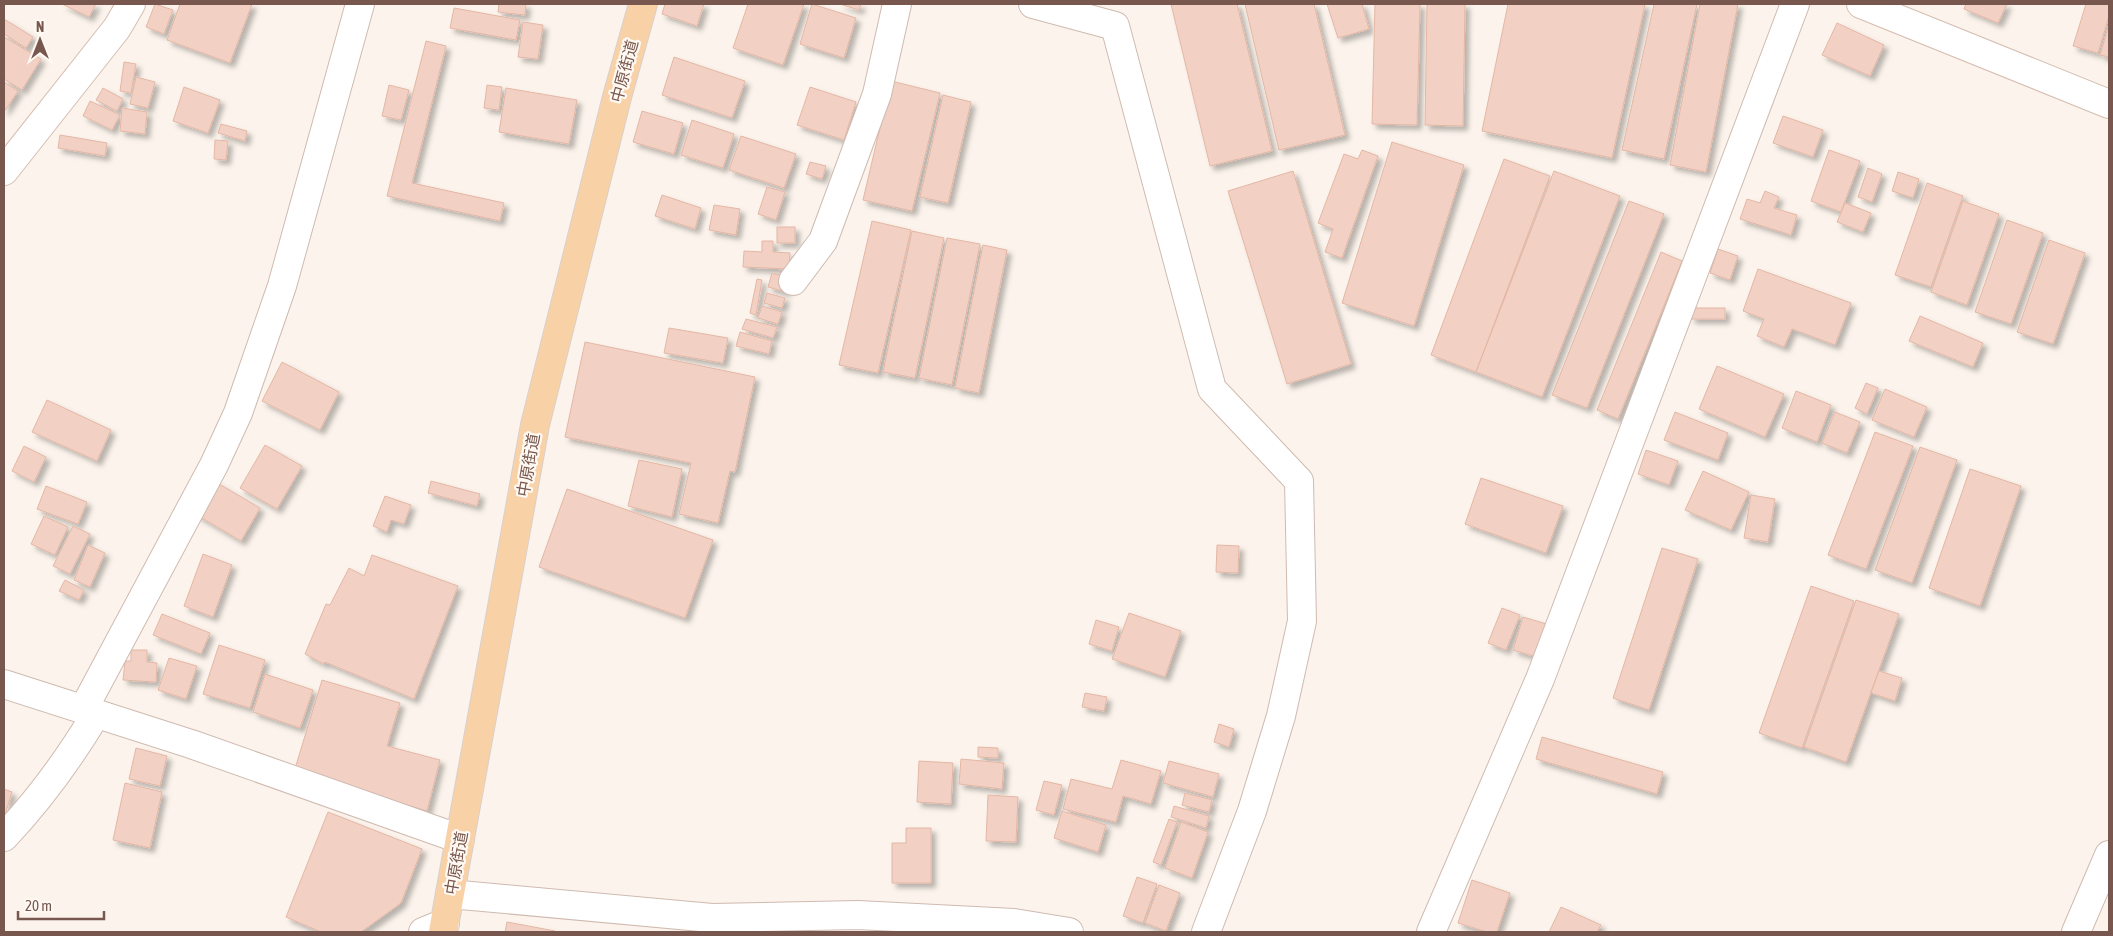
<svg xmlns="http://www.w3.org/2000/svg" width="2113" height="936" font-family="'Asap Condensed','Noto Sans JP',sans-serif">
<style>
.building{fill:#f2d1c4;stroke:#e4b6a4;filter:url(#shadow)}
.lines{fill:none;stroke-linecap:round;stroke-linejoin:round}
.street-casing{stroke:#cfbab0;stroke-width:30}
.secondary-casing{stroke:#d5bdb0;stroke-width:30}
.primary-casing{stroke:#d9d0cd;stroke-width:30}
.street{stroke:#fff;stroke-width:28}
.secondary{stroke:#fff;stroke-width:28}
.primary{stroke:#f9d1a7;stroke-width:28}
.labels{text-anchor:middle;stroke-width:4.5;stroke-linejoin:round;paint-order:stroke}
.street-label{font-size:16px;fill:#78584e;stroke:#fff9f3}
</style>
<defs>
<filter id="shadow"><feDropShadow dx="4.5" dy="4.5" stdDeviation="2.5" flood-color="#0004"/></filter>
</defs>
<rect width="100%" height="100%" fill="#fcf4ec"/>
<g class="building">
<path d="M62,4H96L89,17Z"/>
<path d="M155,4L173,10L164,34L146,27Z"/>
<path d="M180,4H252L230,63L167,40Z"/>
<path d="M499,4H526L525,15L498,12Z"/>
<path d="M665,4H704L697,26L662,14Z"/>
<path d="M748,4H804L783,65L733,48Z"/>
<path d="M812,4L856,18L844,58L800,44Z"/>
<path d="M840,4H861L859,10Z"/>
<path d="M1171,4H1237L1272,151L1210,166Z"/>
<path d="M1245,4H1314L1345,135L1279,150Z"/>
<path d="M1327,4H1362L1369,29L1338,38Z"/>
<path d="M1375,4H1420L1417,125L1372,124Z"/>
<path d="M1427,4H1465L1463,126L1425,125Z"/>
<path d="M1508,4H1645L1612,158L1482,131Z"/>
<path d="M1654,4H1697L1664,159L1622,150Z"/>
<path d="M1700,4H1738L1706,172L1670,165Z"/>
<path d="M1966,4H2007L1998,23L1964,9Z"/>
<path d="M2086,4H2109V16L2098,53L2073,46Z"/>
<path d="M454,8L520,20L516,40L450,28Z"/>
<path d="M4,19L33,37L26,48L4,34Z"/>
<path d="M523,22L543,25L538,59L518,57Z"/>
<path d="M1837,23L1884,45L1870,76L1822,55Z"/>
<path d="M2109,24V57L2100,55Z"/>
<path d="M4,37L41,59L22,90L4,79Z"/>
<path d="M426,41L446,46L412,183L504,203L500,221L387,196Z"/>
<path d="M674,57L745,81L732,118L662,95Z"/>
<path d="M124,62L136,64L131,93L120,91Z"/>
<path d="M136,77L155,82L148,108L130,104Z"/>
<path d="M891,81L940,93L912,211L863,200Z"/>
<path d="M4,82L18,91L4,112Z"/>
<path d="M389,85L409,90L401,120L382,116Z"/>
<path d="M487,85L502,87L499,110L484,108Z"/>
<path d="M184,87L220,100L208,133L173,121Z"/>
<path d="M810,87L856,102L844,140L797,125Z"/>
<path d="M103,88L123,99L117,111L96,100Z"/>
<path d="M506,88L577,100L569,144L499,132Z"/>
<path d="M943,95L971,102L948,203L920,197Z"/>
<path d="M90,101L120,115L112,130L83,116Z"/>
<path d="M122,108L147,112L145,134L120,131Z"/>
<path d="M642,111L683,123L674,154L633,142Z"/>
<path d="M1783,116L1823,130L1813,157L1773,143Z"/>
<path d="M692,120L734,134L723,168L681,155Z"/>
<path d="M221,124L247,131L245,141L218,133Z"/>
<path d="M60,135L107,143L105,156L58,148Z"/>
<path d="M741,136L796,154L784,188L729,170Z"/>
<path d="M215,140L228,141L226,160L214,159Z"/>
<path d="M1392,142L1464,165L1414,326L1342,303Z"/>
<path d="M1362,150L1378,156L1342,258L1325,252L1333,229L1318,223L1344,154L1358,159Z"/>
<path d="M1829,150L1860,161L1841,212L1811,201Z"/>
<path d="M1504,159L1550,176L1476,372L1431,355Z"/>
<path d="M810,162L826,166L822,179L806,174Z"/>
<path d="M1868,168L1882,174L1872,202L1858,197Z"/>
<path d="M1293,171L1351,364L1287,384L1228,191Z"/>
<path d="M1554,171L1620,196L1542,397L1476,372Z"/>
<path d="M1898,172L1919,179L1913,198L1892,191Z"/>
<path d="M1927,183L1963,196L1931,287L1895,275Z"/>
<path d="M767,187L785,192L776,220L758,214Z"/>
<path d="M1765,191L1779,197L1774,208L1797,215L1791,235L1740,219L1747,199L1760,203Z"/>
<path d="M662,195L701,208L695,229L655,216Z"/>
<path d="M1629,201L1664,214L1587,408L1552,395Z"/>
<path d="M1963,201L1999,214L1967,305L1931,292Z"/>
<path d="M1845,203L1871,213L1863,232L1837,222Z"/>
<path d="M714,205L740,209L736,235L709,230Z"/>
<path d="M2007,220L2043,233L2011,324L1975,312Z"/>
<path d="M872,221L911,230L878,373L839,365Z"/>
<rect x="777" y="227" width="18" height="16"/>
<path d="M912,231L944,238L915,378L883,372Z"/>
<path d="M947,238L980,244L952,385L919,378Z"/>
<path d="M2049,240L2085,253L2053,344L2017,332Z"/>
<path d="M762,241H773V252L790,253L789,269L743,267L744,251L762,252Z"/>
<path d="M983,245L1007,250L979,393L955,388Z"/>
<path d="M1718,249L1738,256L1730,280L1710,273Z"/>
<path d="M1661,252L1682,261L1618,419L1597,410Z"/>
<path d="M1758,269L1851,303L1835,345L1792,329L1784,347L1757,336L1764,319L1743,311Z"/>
<path d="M772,273L790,278L786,292L768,287Z"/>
<path d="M757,279L762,280L756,315L750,313Z"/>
<path d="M767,293L785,298L782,308L764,303Z"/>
<path d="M762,306L782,312L778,324L758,318Z"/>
<rect x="1691" y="308" width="34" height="11"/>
<path d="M1920,316L1983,343L1973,367L1909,341Z"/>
<path d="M746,319L777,327L773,338L742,329Z"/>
<path d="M669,328L728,338L723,363L664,353Z"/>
<path d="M740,332L772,341L769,354L736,346Z"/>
<path d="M585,342L755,377L735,472L730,471L718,523L679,514L691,463L565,437Z"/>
<path d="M282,362L339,392L320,430L262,401Z"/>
<path d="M1717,366L1784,394L1765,437L1699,409Z"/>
<path d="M1866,383L1878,388L1867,414L1855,408Z"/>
<path d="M1885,389L1927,407L1914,437L1872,420Z"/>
<path d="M1796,391L1831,405L1817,442L1782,428Z"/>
<path d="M47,400L111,430L97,461L32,432Z"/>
<path d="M1675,412L1728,433L1718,460L1664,440Z"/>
<path d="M1835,412L1860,422L1847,453L1822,443Z"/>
<path d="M1875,432L1913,446L1866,569L1828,555Z"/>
<path d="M265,445L302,466L277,509L240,488Z"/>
<path d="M24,446L46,457L34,482L12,471Z"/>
<path d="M1920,447L1957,460L1912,583L1875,570Z"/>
<path d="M1646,450L1678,461L1669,485L1638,474Z"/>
<path d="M639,460L682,469L672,517L628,506Z"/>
<path d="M1970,469L2021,486L1980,606L1929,588Z"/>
<path d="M1703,471L1749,492L1731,530L1685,510Z"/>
<path d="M1481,478L1563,506L1546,553L1465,524Z"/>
<path d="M214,481L260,508L241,541L195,514Z"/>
<path d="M431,481L480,494L477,506L428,493Z"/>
<path d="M46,486L87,502L78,524L37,509Z"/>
<path d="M567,489L713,540L685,618L539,567Z"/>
<path d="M1751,495L1775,499L1768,542L1744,538Z"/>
<path d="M385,496L411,505L404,524L391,520L387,532L373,526Z"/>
<path d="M44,516L68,527L55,555L31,544Z"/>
<path d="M73,526L90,534L70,574L53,566Z"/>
<path d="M88,545L105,553L90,587L74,580Z"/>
<path d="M1217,545L1239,546L1238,573L1216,572Z"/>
<path d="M1662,548L1698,559L1649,710L1613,698Z"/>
<path d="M203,554L232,565L213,617L184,606Z"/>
<path d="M372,555L458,586L414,699L325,662L324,664L305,654L326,604L330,605L349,568L364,576Z"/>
<path d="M65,580L84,590L79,600L59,591Z"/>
<path d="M1811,586L1854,601L1802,748L1759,733Z"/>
<path d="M1856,600L1899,614L1846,762L1804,747Z"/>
<path d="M1502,608L1520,615L1506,650L1488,643Z"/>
<path d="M1129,613L1181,631L1165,677L1112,659Z"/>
<path d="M162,614L210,633L201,654L153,635Z"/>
<path d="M1523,617L1550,625L1540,658L1513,650Z"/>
<path d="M1096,620L1119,627L1112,651L1089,644Z"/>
<path d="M219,645L265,660L250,708L203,694Z"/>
<path d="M131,650H147V662L157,663L156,682L123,680L125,661H131Z"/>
<path d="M169,658L197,666L186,699L158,690Z"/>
<path d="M1879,671L1902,678L1895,701L1871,693Z"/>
<path d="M265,674L313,690L300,728L253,712Z"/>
<path d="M322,680L400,703L387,746L440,760L427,811L294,772Z"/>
<path d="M1085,693L1107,697L1104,711L1082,707Z"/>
<path d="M1219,724L1234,729L1229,747L1214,742Z"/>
<path d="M1542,737L1663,772L1657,794L1536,759Z"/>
<path d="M978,747L998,748V758L978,757Z"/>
<path d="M136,748L167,756L160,786L129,779Z"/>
<path d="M961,759L1004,763L1002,789L959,784Z"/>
<path d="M1121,760L1161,771L1151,804L1123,796L1116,822L1063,809L1071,779L1112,789Z"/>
<path d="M919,761L953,763L951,804L917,802Z"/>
<path d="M1169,761L1219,774L1213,797L1163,783Z"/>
<path d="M1044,781L1062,785L1054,815L1036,810Z"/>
<path d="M125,783L162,792L150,848L113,840Z"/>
<path d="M4,789L12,792L4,818Z"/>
<path d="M1185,793L1212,800L1209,812L1182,805Z"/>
<path d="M988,795L1018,797L1016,842L986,841Z"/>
<path d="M1174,806L1209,816L1206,828L1171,817Z"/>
<path d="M1062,811L1106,825L1098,852L1054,838Z"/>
<path d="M328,812L422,849L401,903L361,932H321L286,917Z"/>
<path d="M1169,819L1177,822L1161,865L1153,862Z"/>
<path d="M1181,822L1208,832L1192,878L1165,868Z"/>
<path d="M906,828H931V883H892V843H906Z"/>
<path d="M1137,877L1157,884L1143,923L1123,916Z"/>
<path d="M1472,880L1510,893L1497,932H1487L1458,923Z"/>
<path d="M1159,885L1180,893L1166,931L1145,923Z"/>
<path d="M1561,907L1601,925L1597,932H1549Z"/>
<path d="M507,922L555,931V932H505Z"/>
</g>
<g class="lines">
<g class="street-casing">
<g id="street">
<path d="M1033,4L1115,26L1212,389L1299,481L1302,621L1281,716L1252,811L1206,932"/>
<path d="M793,281L823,241L877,94L897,4"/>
<path d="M4,684L191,744L460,839"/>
<path d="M83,710L214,465L238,413L282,286L360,4"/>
<path d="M4,837C40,799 69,759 96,714"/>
<path d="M450,894L712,918L858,915L1014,923L1069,932"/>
<path d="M423,932L445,923"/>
<path d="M1431,932L1540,679L1795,4"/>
<path d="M2076,932L2109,855"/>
</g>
</g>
<g class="secondary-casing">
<g id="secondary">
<path d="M1861,4L2109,104"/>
<path d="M4,171L117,28L131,4"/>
</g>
</g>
<g class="primary-casing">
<path id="primary" d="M443,932L535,425L617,97L643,4"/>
</g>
<use href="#street" class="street"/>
<use href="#secondary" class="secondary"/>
<use href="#primary" class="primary"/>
</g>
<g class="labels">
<g class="street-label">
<text transform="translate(624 71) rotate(-75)" y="6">中原街道</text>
<text transform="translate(528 465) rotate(-80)" y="6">中原街道</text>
<text transform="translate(456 863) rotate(-80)" y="6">中原街道</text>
</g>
</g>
<rect width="2113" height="936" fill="none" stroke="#78584e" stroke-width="10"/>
<g transform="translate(40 40)" stroke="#fff9f3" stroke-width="4" paint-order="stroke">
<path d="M0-4L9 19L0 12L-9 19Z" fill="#78584e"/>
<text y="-8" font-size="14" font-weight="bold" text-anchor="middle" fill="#78584e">N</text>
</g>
<path d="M18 911v8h86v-8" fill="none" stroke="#78584e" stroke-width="2.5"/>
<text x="25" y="911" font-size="15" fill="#78584e" stroke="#fff9f3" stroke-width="4" paint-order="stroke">20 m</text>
</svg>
